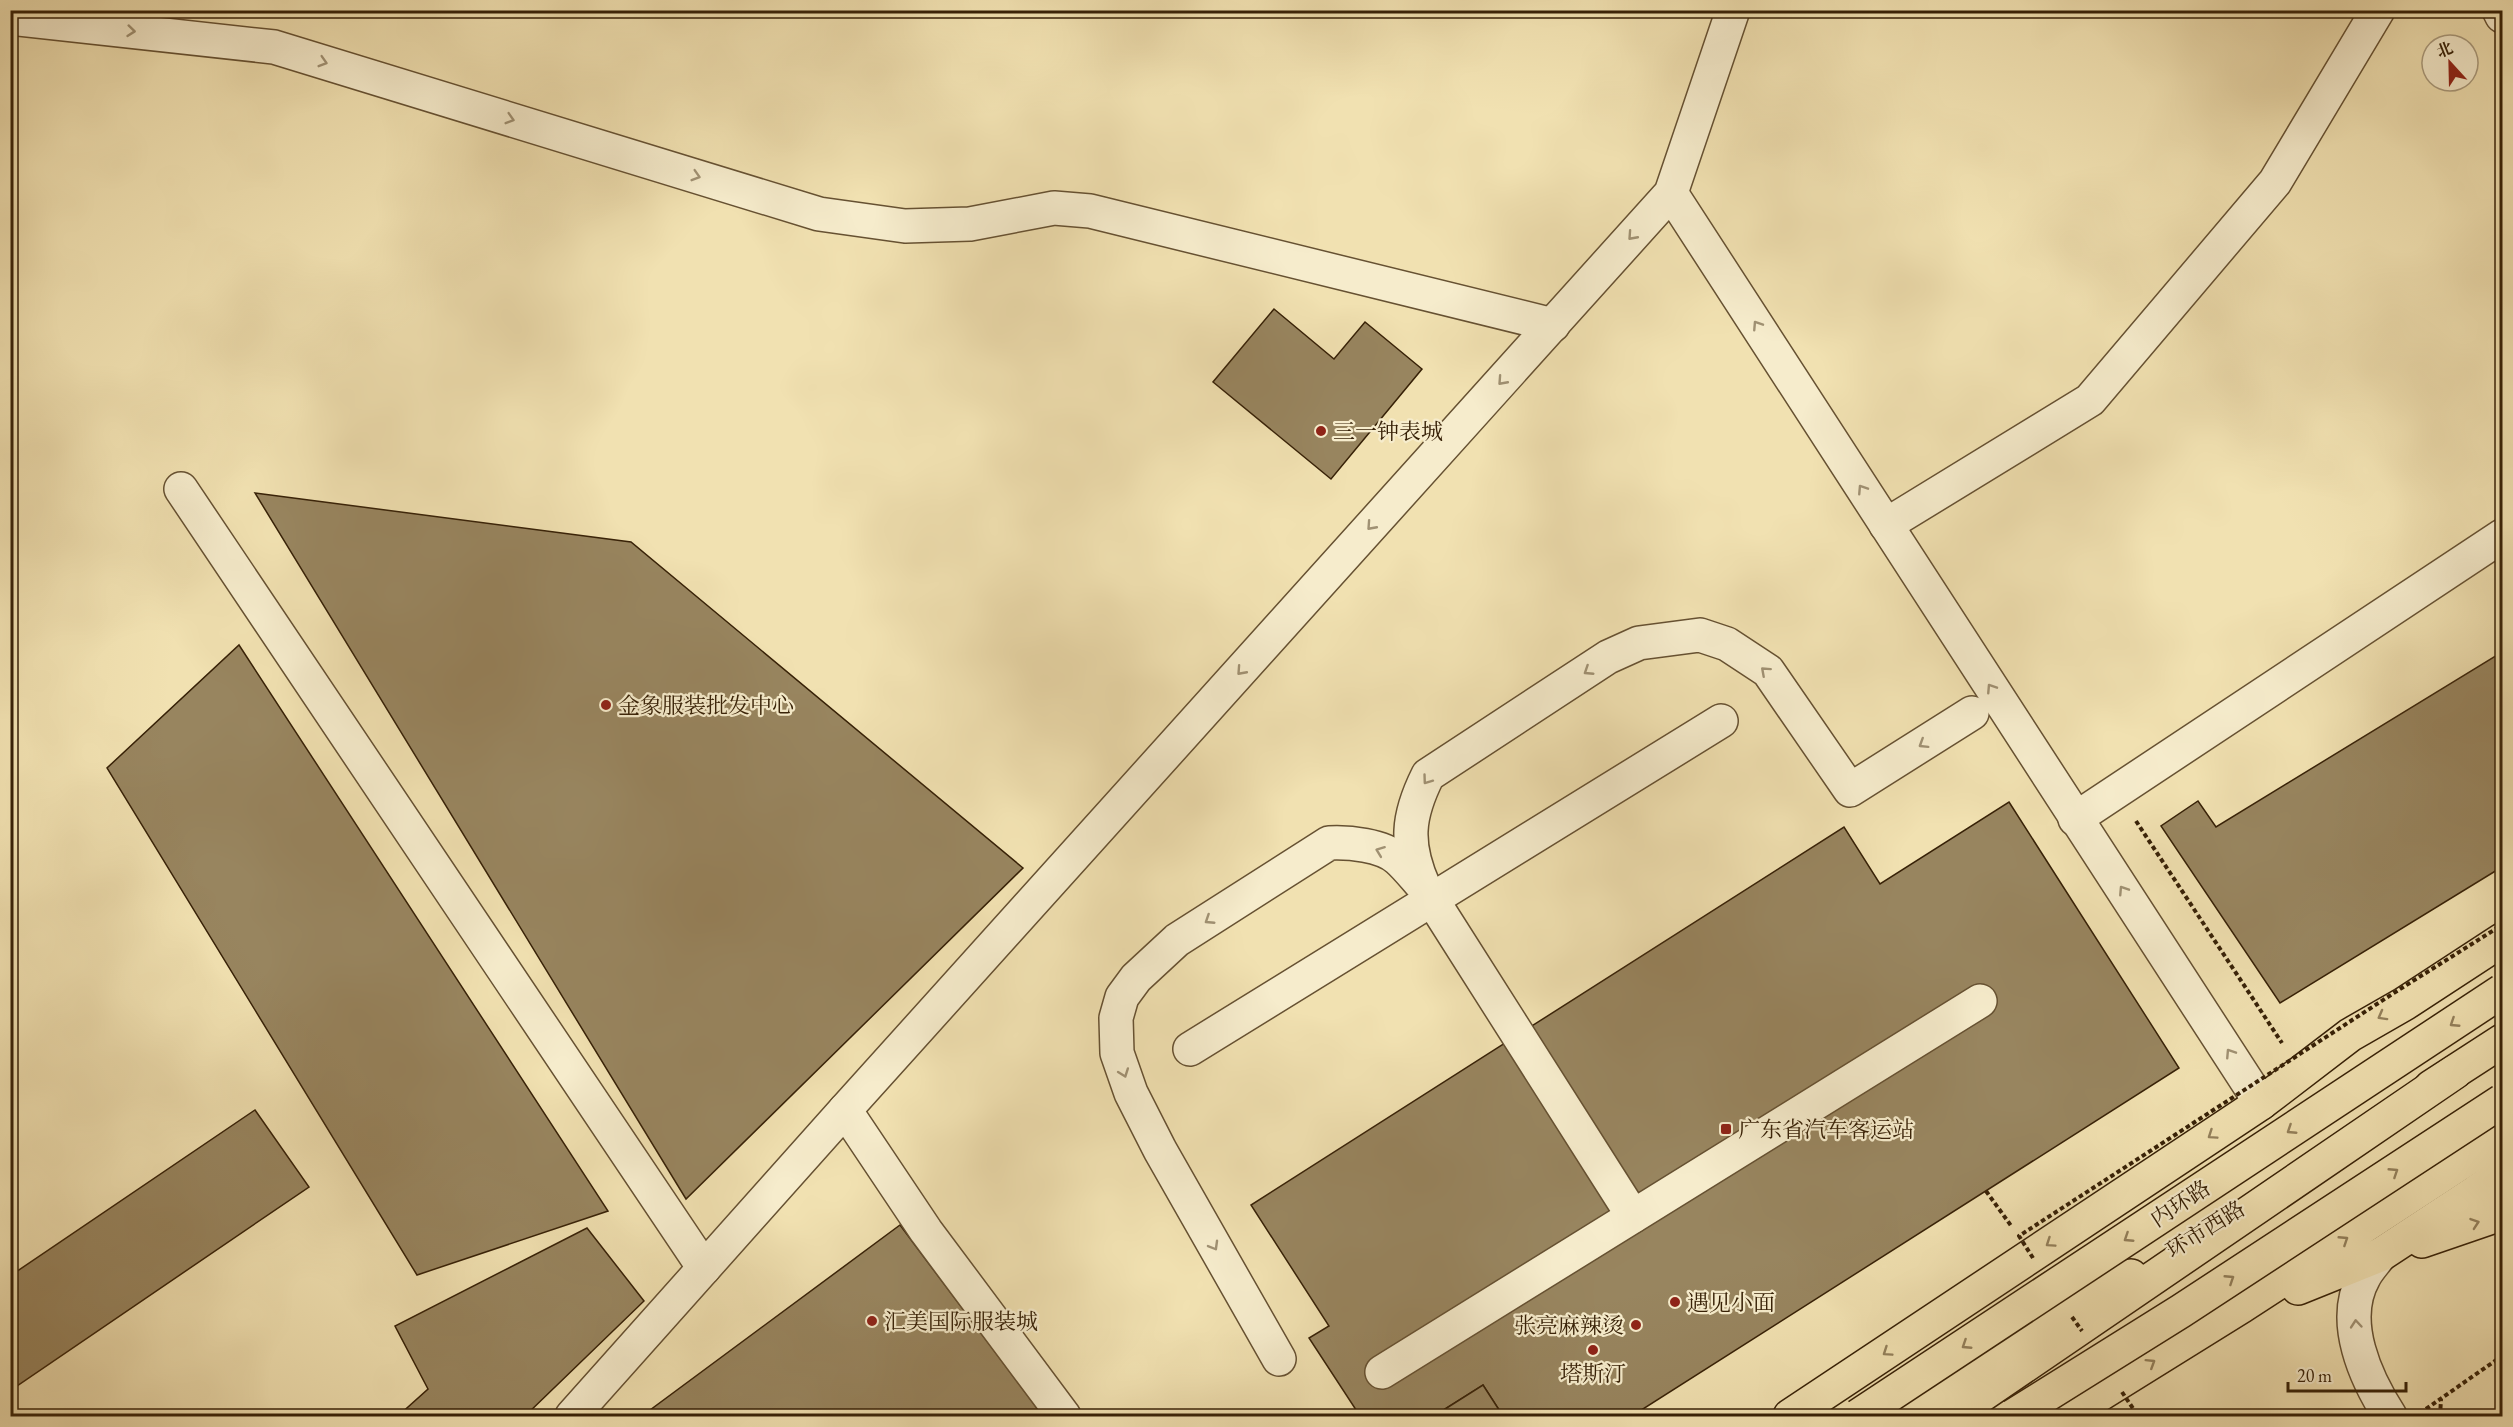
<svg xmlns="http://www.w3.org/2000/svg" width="2513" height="1427" font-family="'EB Garamond','Noto Serif SC',serif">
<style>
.building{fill:#98855f;stroke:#372107;stroke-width:1.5}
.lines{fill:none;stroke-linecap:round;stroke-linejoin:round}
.minor-casing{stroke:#665132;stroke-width:36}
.major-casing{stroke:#372107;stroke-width:36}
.highway-casing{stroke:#372107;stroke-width:36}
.path{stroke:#372107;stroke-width:4;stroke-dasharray:4.5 3;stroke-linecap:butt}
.minor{stroke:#f6eccc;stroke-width:33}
.major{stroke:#f1e1b1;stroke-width:33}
.highway{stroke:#f1e1b1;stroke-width:33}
.highway-bridge-casing{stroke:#372107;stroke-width:36;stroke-linecap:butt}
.path-bridge{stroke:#372107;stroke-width:4;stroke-dasharray:4.5 3;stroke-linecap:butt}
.highway-bridge{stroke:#f1e1b1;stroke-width:33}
.oneway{stroke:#a09173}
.oneway2{stroke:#94815c}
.poi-dot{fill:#8f2418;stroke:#f6eccc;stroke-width:2}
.labels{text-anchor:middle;stroke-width:4.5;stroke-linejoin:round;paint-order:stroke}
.poi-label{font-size:22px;fill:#372107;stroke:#f6eccc;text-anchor:start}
.street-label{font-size:22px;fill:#372107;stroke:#f6eccc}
</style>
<rect width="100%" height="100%" fill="#f1e1b1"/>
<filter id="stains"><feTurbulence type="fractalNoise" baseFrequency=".00333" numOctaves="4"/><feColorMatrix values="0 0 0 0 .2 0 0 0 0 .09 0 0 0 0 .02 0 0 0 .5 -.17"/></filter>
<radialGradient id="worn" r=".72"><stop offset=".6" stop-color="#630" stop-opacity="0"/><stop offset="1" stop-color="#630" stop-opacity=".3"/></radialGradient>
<g class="building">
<path d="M1274,309L1334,359L1365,322L1422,369L1331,479L1213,382Z"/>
<path d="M255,493L631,542L1023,868L686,1199Z"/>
<path d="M239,645L608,1211L417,1275L107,768Z"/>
<path d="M2502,652V867L2280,1003L2161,826L2198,801L2216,827Z"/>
<path d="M2009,802L2179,1068L1632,1416H1503L1483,1385L1434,1416H1360L1309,1338L1329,1326L1251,1205L1844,827L1880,884Z"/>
<path d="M255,1110L309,1187L11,1390L10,1276Z"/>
<path d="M900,1225L1043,1416H642Z"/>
<path d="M587,1228L644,1301L525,1416H398L428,1389L395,1326Z"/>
<path d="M1483,1385L1503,1416H1434Z"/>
</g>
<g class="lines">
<g class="minor-casing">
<g id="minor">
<path d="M2499,10L2502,16"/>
<path d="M10,18L274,47L819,214L905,226L970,224L1054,208L1090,211L1553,325"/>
<path d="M1671,193L2261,1103"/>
<path d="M181,489L704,1268"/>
<path d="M1886,525L2090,400L2275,182L2378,10"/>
<path d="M2075,819L2502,536"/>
<path d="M1190,1049L1721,721"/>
<path d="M845,1110L926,1231L1064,1416"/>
<path d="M1633,1216L1424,887C1405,844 1407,817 1428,775L1608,657L1639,643L1700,635L1727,644L1768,671L1850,790L1972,713"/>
<path d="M2380,1255C2375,1262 2368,1269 2364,1277C2339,1321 2366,1379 2390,1416"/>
<path d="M1279,1359L1160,1150L1131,1093L1117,1053L1116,1018L1122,997L1136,978L1177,940L1329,843C1349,842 1382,845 1398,859C1406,866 1414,876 1421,884"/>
<path d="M1382,1372L1980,1001"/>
<path d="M572,1416L845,1110L1671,193L1733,10"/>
</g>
</g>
<g class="major-casing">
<g id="major">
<path d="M2431,1087L2502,1041"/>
<path d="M2422,1241L2492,1217L2502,1211"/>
<path d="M2298,1288L2380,1255L2479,1190"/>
<path d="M1790,1416L2261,1103L2350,1035L2404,1004L2502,940"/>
<path d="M1908,1416L2131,1276"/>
<path d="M2065,1416L2242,1306L2502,1136"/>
</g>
</g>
<g class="highway-casing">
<g id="highway">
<path d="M2479,1190L2502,1173"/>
<path d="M1951,1416L2455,1072"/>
</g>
</g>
<g class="path">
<path d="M2136,821L2282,1043"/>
<path d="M1986,1191L2012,1227"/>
<path d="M2426,1409L2502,1356"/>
<path d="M2425,1412L2436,1416"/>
<path d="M2440,1416L2441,1399"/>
</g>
<use href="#minor" class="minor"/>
<use href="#major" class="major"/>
<use href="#highway" class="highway"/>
<g class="highway-bridge-casing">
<g id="highway-bridge">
<path d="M1858,1416L2502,991"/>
<path d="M2013,1416L2181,1311L2502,1101"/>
</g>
</g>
<g class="path-bridge">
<path d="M2033,1258L2019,1236L2397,991L2502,925"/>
<path d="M2072,1317L2082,1331"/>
<path d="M2122,1392L2138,1416"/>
</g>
<use href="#highway-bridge" class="highway-bridge"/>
</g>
<defs><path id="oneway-chevron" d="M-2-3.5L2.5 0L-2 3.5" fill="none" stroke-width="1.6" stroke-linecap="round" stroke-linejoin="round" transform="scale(1.5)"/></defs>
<g class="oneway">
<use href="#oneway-chevron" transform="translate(131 31) rotate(6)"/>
<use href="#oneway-chevron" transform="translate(323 62) rotate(17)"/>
<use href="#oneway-chevron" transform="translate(510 119) rotate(17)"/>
<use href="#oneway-chevron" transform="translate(696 176) rotate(17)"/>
<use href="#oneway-chevron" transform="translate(1632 236) rotate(132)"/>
<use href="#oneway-chevron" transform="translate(1757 325) rotate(-123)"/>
<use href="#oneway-chevron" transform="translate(1502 381) rotate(132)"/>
<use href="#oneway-chevron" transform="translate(1862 489) rotate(-123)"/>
<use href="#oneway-chevron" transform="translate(1371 526) rotate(132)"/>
<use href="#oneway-chevron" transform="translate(1241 671) rotate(132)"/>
<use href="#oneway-chevron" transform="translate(1588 671) rotate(147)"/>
<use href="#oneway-chevron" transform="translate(1765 671) rotate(-138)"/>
<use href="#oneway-chevron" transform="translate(1991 688) rotate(-123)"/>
<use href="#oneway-chevron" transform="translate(1923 744) rotate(148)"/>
<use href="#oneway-chevron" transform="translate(1427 780) rotate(126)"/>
<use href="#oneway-chevron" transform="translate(1380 851) rotate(-159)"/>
<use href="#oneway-chevron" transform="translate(2123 890) rotate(-123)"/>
<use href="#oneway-chevron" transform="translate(1209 920) rotate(147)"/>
<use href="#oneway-chevron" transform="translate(2230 1053) rotate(-123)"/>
<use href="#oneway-chevron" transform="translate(1124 1073) rotate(70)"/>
<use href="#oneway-chevron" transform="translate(1214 1246) rotate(60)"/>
<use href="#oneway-chevron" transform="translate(2356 1324) rotate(-95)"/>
</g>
<g class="oneway2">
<use href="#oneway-chevron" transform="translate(2382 1016) rotate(151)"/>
<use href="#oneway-chevron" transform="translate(2454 1023) rotate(147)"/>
<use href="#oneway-chevron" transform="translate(2291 1130) rotate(147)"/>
<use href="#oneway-chevron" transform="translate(2212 1135) rotate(146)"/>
<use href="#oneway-chevron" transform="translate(2394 1172) rotate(-33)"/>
<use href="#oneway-chevron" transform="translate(2475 1223) rotate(-19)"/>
<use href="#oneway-chevron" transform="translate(2128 1238) rotate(147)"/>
<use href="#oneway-chevron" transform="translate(2344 1240) rotate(-33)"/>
<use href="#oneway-chevron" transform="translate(2050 1243) rotate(146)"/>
<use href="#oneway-chevron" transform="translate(2230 1279) rotate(-33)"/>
<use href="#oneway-chevron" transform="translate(1966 1345) rotate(147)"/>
<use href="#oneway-chevron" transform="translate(1887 1352) rotate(146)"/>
<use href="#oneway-chevron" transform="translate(2151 1363) rotate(-32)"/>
</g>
<g class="poi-dot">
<circle cx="1321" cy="431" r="6"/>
<circle cx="606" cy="705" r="6"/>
<rect x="1720" y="1123" width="12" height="12" rx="3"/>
<circle cx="1675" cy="1302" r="6"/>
<circle cx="872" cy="1321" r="6"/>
<circle cx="1636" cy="1325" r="6"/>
<circle cx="1593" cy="1350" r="6"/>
</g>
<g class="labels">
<g class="poi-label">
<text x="1333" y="439">三一钟表城</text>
<text x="618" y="713">金象服装批发中心</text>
<text x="1738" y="1137">广东省汽车客运站</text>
<text x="1687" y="1310">遇见小面</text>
<text x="884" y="1329">汇美国际服装城</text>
<text x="1624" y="1333" text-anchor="end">张亮麻辣烫</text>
<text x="1593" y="1381" text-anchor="middle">塔斯汀</text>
</g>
<g class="street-label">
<text transform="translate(2180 1203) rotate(-33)" y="8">内环路</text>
<text transform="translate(2205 1229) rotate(-32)" y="8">环市西路</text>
</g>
</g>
<rect width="2513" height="1427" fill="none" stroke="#f1e1b1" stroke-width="36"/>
<rect x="12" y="12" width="2489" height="1403" fill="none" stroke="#372107" stroke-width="3"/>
<rect x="18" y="18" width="2477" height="1391" fill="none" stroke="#372107" stroke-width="1.5"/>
<g transform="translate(2450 63) rotate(338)"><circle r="28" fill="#f6eccc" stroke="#aa9b7d" stroke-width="1.5"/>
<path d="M0-4.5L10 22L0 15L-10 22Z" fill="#8f2418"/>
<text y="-9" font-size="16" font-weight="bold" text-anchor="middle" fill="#372107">北</text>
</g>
<path d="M2288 1382v9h118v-9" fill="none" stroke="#372107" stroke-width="3"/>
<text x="2297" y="1382" font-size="18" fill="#372107" stroke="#f6eccc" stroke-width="4.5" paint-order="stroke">20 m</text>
<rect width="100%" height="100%" filter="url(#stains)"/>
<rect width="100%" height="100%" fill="url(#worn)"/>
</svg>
